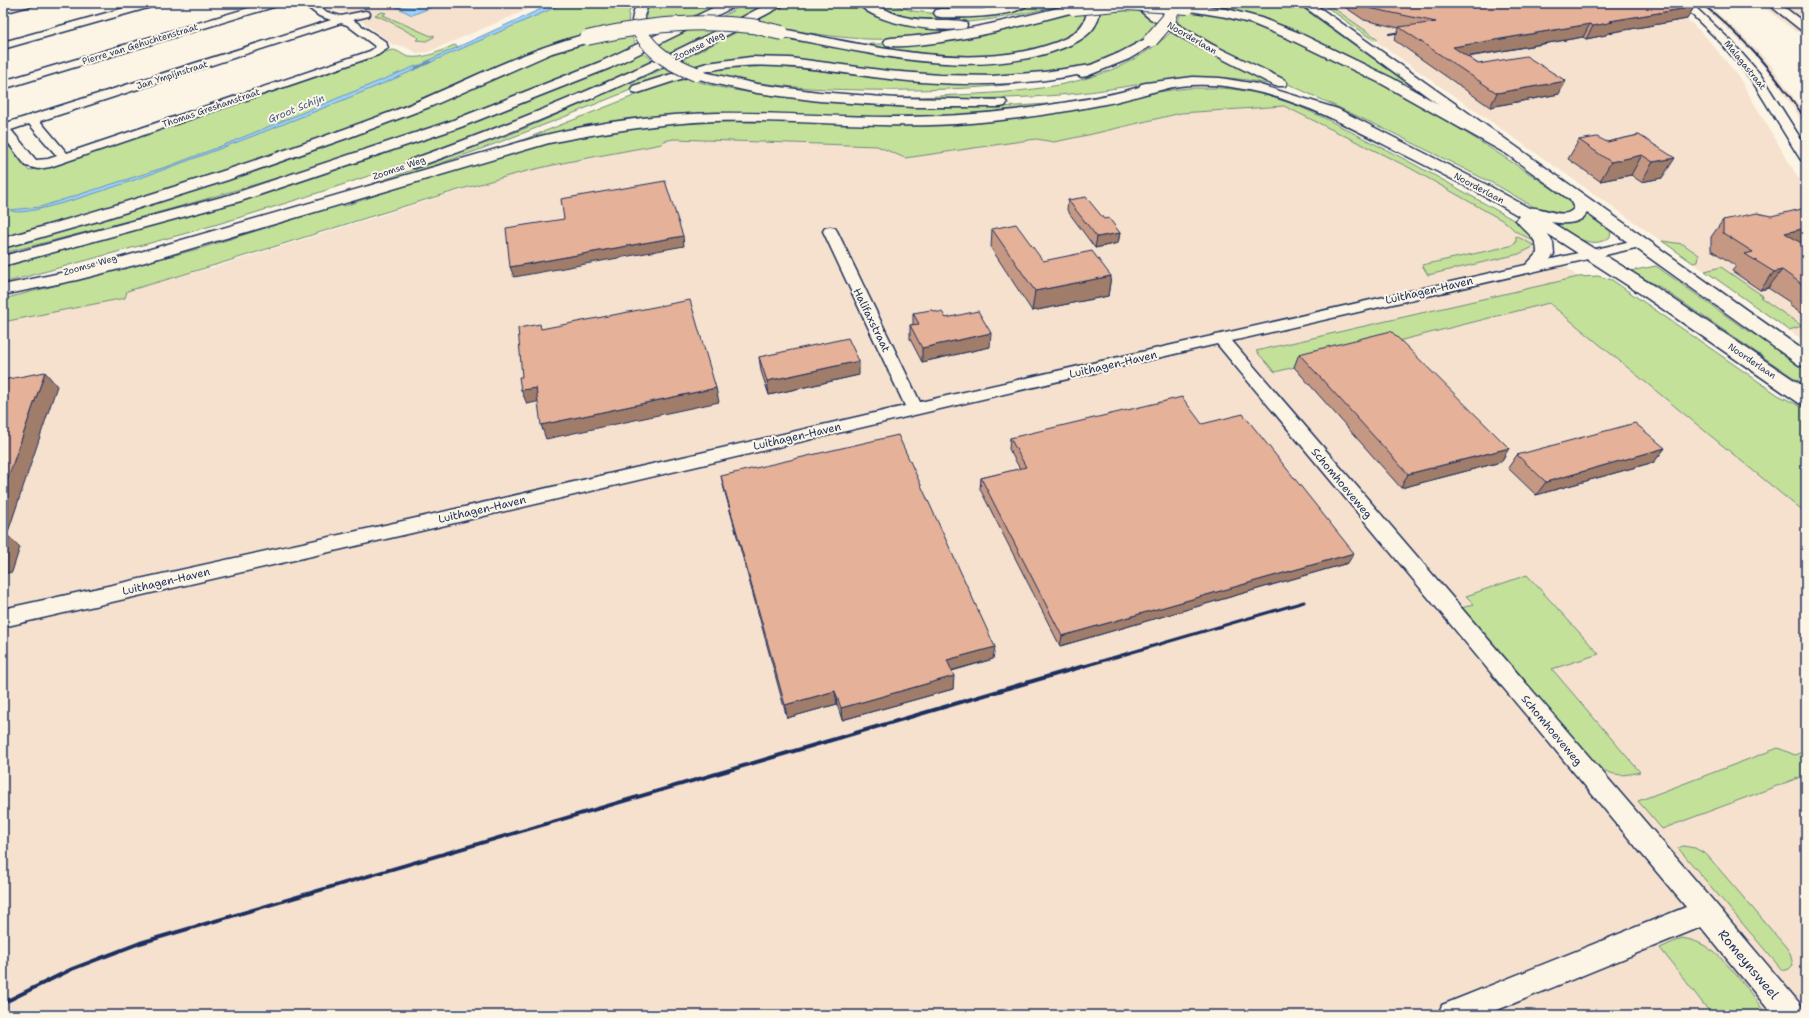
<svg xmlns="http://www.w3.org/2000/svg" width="1809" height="1018" font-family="'Shantell Sans',sans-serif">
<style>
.built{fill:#f5e1ce}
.green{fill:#c3e199;stroke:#6f887c}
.water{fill:#9cd2fb;stroke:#6891bc}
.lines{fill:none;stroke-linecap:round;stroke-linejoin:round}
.stream{stroke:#6891bc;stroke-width:2.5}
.minor-casing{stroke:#1b2f5e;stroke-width:3}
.major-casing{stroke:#1b2f5e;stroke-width:3}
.highway-casing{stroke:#1b2f5e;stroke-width:3}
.minor{fill:#fcf5e5;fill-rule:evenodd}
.major{fill:#fcf5e5;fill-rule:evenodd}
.highway{fill:#fcf5e5;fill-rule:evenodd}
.rail-far2{stroke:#1b2f5e;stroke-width:2}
.rail-far1{stroke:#1b2f5e;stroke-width:3}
.rail{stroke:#1b2f5e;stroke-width:4}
.highway-bridge-casing{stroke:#1b2f5e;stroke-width:16;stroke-linecap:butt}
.highway-bridge{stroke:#fcf5e5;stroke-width:14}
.wall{fill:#c59883;stroke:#1b2f5e}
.shaded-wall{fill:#a07c6a;stroke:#1b2f5e}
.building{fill:#e5b198;stroke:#1b2f5e}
.labels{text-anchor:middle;stroke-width:4;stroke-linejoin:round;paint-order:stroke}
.far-street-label{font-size:9px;fill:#1b2f5e;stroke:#fcf5e5}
.far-water-label{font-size:10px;font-style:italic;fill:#3b5885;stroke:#fcf5e5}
.street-label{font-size:11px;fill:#1b2f5e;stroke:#fcf5e5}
.near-street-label{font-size:13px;fill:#1b2f5e;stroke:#fcf5e5}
</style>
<rect width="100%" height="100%" fill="#fcf5e5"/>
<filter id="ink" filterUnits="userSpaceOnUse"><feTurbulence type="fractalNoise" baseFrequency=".025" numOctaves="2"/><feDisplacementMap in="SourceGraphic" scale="8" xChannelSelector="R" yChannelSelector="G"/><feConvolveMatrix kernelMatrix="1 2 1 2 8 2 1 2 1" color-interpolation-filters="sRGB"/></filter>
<g filter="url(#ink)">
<g class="built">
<path d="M321,3H543L428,52L417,53L403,46L393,45L359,19L345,12L331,10Z"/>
<path d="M1321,3H1670L1706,37L1738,76L1806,191V342Z"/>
<path d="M1696,3H1704L1715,11L1737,30L1771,65L1806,115V128L1781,89L1757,58L1717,19Z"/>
<path d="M1758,3H1806V32H1796Z"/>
<path d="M1284,106L1410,168L1507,223L1515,231L1537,243L1578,277L1598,276L1612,280L1806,415V1015H3V322L125,298L127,291L215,267L510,175L569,161L662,144V141L674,139L877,146L905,158L1036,139L1054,142L1088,135L1181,113Z"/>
</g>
<g class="green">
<path d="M557,3H634L629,12L628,25C603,30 578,35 554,43C494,63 438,94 379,116C256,163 130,202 3,237V139L29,171L392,50C399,50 403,56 409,57C425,59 441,51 454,45L459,47Z"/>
<path d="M648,3H722L689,20L646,23L647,14H645Z"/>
<path d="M747,3H770L736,22L721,17Z"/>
<path d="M788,3H855L877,16L892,21L957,29L976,28C953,31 930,36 907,38C855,43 804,32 753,23Z"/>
<path d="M873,3H889L913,11L956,16L1029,3H1079C1012,13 936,42 873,3Z"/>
<path d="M910,3H1008C978,14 941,12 910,3Z"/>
<path d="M1193,3H1296L1425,96C1414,94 1384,74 1371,67C1314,39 1258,10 1193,3Z"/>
<path d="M1321,3H1326L1378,39L1373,40Z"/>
<path d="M1136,7L1158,22L1142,39L1115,55L1104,60L1076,68L1054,73L987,77L902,74L801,60L694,67L680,61L741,30L928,59L1029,57L1060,49L1095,25L1099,17V9Z"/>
<path d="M1182,9C1205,13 1228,16 1250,23C1281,33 1310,47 1339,61C1416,99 1488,146 1559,193C1565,198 1572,202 1573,209L1570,212L1562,214L1537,209L1500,187L1391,132L1284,82L1177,24Z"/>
<path d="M1088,10C1066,78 912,52 858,44H896L950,40L983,35L1034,21Z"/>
<path d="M382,12L386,13L383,15L431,36L434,35V37L426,41L416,40L419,38L387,20L375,15Z"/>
<path d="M690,28L724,29L670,55L657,45Z"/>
<path d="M1172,31L1268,83L1267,84C1204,68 1143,86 1080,93C1017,100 954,99 891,98C897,96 905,97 912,97C926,97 940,96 955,95C1029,92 1116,86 1172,31Z"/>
<path d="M630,33L636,45C557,82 475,112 393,140C265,184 134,221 3,253V247C119,215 234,181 346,139C441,103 531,52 630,33Z"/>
<path d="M642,52L656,62C505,131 347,187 187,233C126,250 64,266 3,283V264C134,233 263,195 390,151C475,122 560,91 642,52Z"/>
<path d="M748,65L794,66L854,75L923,82L1032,80L1034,82C977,89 921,91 863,90C809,89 755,86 703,71Z"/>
<path d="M665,68L675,73C625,91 576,113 526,132C462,157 397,179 331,198L452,156L521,130Z"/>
<path d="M684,76C713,89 747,92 778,96C880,110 984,112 1087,100L1055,107L917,119L724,114L505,147Z"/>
<path d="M1220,88C1278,92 1315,113 1365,139C1420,166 1473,197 1526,227L1537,243L1515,231L1507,223L1410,168L1284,106L1181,113L1088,135L1054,142L1036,139L905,158L877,146L674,139L663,141L662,144C611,154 559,162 508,176C380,211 255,255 127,291L125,298L3,322V299L198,249L343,204L344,206C448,172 551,135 660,124C762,114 865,131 968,123C1002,120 1037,117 1070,111C1109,104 1149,91 1189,88C1199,88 1210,88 1220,88Z"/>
<path d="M1586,212L1606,225L1611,232L1610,237C1591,252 1566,232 1550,222Z"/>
<path d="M1516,236L1535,246L1519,254L1428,275L1422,265L1510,246L1516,243Z"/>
<path d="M1662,241L1683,244L1699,255L1698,262L1693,263Z"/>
<path d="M1656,266L1742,327L1780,350L1806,369V386L1660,287L1630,271Z"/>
<path d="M1721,267L1763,296L1760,297L1802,326L1789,330L1705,271Z"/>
<path d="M1598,276L1612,280L1778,395L1806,409V514L1549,303L1275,372L1256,351L1578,277Z"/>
<path d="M1527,575L1599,654L1552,669L1640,772C1618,777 1612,776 1593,763L1462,608L1474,604L1466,596Z"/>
<path d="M1778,748L1795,755L1806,750V775L1662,829L1638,801Z"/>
<path d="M1683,846L1695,848L1707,855L1786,947L1790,953L1793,965L1789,969L1783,971L1678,848Z"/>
<path d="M1682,938C1692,940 1700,942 1708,948C1727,959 1753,997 1767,1015H1712L1660,948Z"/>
</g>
<g class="water">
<path d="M427,3H443L412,15L396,7Z"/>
<path d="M554,3H565L429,63H425V62Z"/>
<path d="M416,66L420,65L421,67C379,87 30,230 10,210L40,207L172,165L224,145Z"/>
</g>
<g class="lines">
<path class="stream" d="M416,68L430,62"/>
<g class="minor-casing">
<g id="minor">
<path d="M17,3H35L34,5L3,13V7Z"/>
<path d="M142,3H159L158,5L3,49V42Z"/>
<path d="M265,3H281L280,5L3,89V81Z"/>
<path d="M302,3H314L327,12L341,16L365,11L369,12L370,14L369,16L353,20L386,42L388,48L378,55L50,167L38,169L26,166L3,136V124L331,20L319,16ZM341,23L347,25L376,47L370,51L67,153L40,121ZM29,124L57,156L48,159L36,160L11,130Z"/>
<path d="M1680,3H1691L1730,40L1760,74L1806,147V161L1801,160L1799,157L1751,79L1722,44Z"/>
<path d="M1767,3H1779L1806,24V32L1802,31Z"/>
<path d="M830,227L835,228L837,231L920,402L1640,239L1645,240L1647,243L1645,246L1640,247L1232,341L1715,903L1801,1005L1805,1015H1773L1701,927L1485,1015H1438L1442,1005L1686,907L1217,344L412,533L3,627V609L412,519L905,406L823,231L825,228Z"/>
</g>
</g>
<g class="major-casing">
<path id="major" d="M1299,3H1313L1806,352V367L1799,365L1587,213C1580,225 1563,224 1551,222L1654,286L1806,388V405L1799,403L1641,294L1548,234L1553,243L1554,254C1547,264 1540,273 1528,270L1525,266L1537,253C1538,236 1524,232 1516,220L1519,216L1479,193L1477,190L1479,187L1485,185L1491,187L1529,208C1542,205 1564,222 1574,208L1570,200Z"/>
</g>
<g class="highway-casing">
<g id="highway">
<path d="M637,3H649L644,16L646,32L645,35H635C629,25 633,13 637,3Z"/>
<path d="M723,3H738L736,6L610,68L461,127L241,201L3,266V256L229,195L451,121L600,62Z"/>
<path d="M769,3H784L782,6C666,70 545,121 420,166L415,168L410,166L407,163L410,160C533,116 653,66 769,3Z"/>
<path d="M858,3C862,3 869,2 873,4C886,9 896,16 910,18C928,22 949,18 966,22L967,25L966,28C942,34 873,24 858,3Z"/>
<path d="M1012,3H1029C1019,18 957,18 940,17L936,16L934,13L936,10L940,9H982Z"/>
<path d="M1087,3H1099C1103,28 1084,40 1063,48C974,82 872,53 782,37L777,36L776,33L777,30L782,29C868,45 972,74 1057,42C1075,35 1089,25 1087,3Z"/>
<path d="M1131,3H1145L1176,23L1211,44L1285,80L1287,83L1285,86H1275L1184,39L1149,18Z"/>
<path d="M1188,3L1227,9L1261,18L1297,32L1392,78L1513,146L1516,149L1513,152L1508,154L1503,152L1382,84L1287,38L1253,24L1226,17L1184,10L1182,7L1184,4Z"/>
<path d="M1074,4L1078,5L1080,8L1078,11C1028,24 978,38 926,44C914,45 899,48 886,45L884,42L886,39L891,38C954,35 1013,19 1074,4Z"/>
<path d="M587,34L592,35L593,38L592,41L552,53L432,106L350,137L228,180L98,221L3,248V238C134,201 263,160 391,112C456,87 519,51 587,34Z"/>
<path d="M1151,36L1156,37L1158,40L1156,43L1129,59L1087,76L1082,77L1077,75C1015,87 951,86 889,79C827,72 766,57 704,72L757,84L819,92L896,98L1005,100L1007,103L1005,106L1000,107H913L819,101L757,93L712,83L690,76L638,93L633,92L631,89L633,86L707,63L751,57L790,58L888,71L940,75L992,76L1044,72L1091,65L1119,53Z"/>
<path d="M1193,77L1220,78L1257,84L1338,109L1491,187L1493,190L1491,193L1485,195L1479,193C1448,177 1417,161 1385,145C1339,121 1290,96 1237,88C1213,84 1185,83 1161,90C1142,94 1124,101 1105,104C1061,113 1016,119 971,123C886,130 801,119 716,121C660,123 604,132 549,143L135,265L77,280L3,295V285L75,270L123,257L541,136C598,122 659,114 718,113C775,112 833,117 890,117C948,117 1005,113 1062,103C1088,99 1114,95 1139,87L1141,84L1146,83Z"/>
</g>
</g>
<use href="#minor" class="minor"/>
<use href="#major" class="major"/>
<use href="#highway" class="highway"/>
<g class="rail-far2">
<path d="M1701,3C1744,36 1776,75 1806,120"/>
<path d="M1389,34L1407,31"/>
</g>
<path class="rail-far1" d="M1081,667L1304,602"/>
<path class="rail" d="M3,1003L72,969L140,943L1084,666"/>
<g class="highway-bridge-casing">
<g id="highway-bridge">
<path d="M1074,8L1127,3L1188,7"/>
<path d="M640,32C653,54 673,65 696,74"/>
<path d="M587,38C642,25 696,19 752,26C762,28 772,31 782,33"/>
<path d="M1151,40L1169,19L1174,3"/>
</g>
</g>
<use href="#highway-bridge" class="highway-bridge"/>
</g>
<g class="wall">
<path d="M1339,3H1686L1694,7L1687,19L1608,33L1606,35L1586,39L1583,37L1468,57L1478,64L1559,94L1490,107L1394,40L1399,28L1364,20Z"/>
<path d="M1639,135L1662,178L1641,182L1631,175L1600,181L1568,159L1579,140L1607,142Z"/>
<path d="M1068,200L1104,219L1120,233L1118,243L1095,248L1067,210Z"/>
<path d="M1723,220L1801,243L1806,246V317L1789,305L1791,303L1768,288L1760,290L1732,271L1736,266L1711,250V237Z"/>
<path d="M992,229L1043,261L1111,276L1108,296L1032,311L991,248Z"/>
<path d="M913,313L946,318L990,347L922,362L910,339V325H913Z"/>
<path d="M1299,354L1509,448L1501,462L1401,488L1294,367Z"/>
<path d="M759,357L859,375L769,395L761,371Z"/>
<path d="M1202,424L1348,563L1060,646L980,489L981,478L1020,469L1009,449L1010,438Z"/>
<path d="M1665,448L1654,462L1536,495L1508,468L1517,455Z"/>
<path d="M721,476L993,659L952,671L953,689L842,720L837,704L787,718L724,489Z"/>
</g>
<g class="shaded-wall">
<path d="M1694,7L1687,19L1608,33L1606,35L1586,39L1593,26L1610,21Z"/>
<path d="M1590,24L1583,37L1448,60L1453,47Z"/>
<path d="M1566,81L1559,94L1490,107L1497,93Z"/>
<path d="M1642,155L1631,175L1600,181L1611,162Z"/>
<path d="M1675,158L1662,178L1641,182L1653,162Z"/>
<path d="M1806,228V241L1772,250L1785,233Z"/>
<path d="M1120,233L1118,243L1095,248L1097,237Z"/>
<path d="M683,236L684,246L514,277L510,267Z"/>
<path d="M1782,270L1768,288L1760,290L1774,272Z"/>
<path d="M1111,276L1108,296L1032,311L1035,291Z"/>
<path d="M991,333L990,347L922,362V348Z"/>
<path d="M859,361V375L769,395L767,381Z"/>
<path d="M45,372L57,386L7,535L20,547L12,572L3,574V492Z"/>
<path d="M536,388L541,401L527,404L521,390Z"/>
<path d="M716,388L719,402L546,439L541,425Z"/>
<path d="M1509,448L1501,462L1401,488L1408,474Z"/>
<path d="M1665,448L1654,462L1536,495L1546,482Z"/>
<path d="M1354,553L1348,563L1060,646L1062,636Z"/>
<path d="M995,647L993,659L946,672L947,660Z"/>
<path d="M954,676L953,689L842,720L841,708Z"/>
<path d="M835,691L837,704L787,718L785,705Z"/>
</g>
<g class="building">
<path d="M1361,3H1686L1694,7L1610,21L1613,22L1593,26L1590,24L1453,47L1478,64L1526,56L1566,81L1497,93L1399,27L1436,22L1369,8Z"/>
<path d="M1639,135L1675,158L1653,162L1642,155L1611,162L1579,140L1597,137L1607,142Z"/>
<path d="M665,181L683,236L510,267L506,228L564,219L561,199Z"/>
<path d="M1086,197L1104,219L1109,218L1120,233L1097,237L1068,200Z"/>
<path d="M1806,208V228L1785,233L1806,246V287L1782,270L1774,272L1745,254L1753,252L1723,233V220L1757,213L1771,216Z"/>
<path d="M1016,224L1043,261L1092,251L1111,276L1035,291L992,229Z"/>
<path d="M690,300L716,388L541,425L536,388L521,390L519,377H522L518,328L540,324L541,329Z"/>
<path d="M931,310L937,312H942L946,318L978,311L991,333L922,348L910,325L919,324L913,313Z"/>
<path d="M1391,331L1509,448L1408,474L1299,354Z"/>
<path d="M848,338L859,361L767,381L759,357Z"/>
<path d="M45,372L3,492V380Z"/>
<path d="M1182,397L1202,424L1243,414L1354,553L1062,636L981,478L1026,467L1010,438Z"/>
<path d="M1635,423L1665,448L1546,482L1517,455Z"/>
<path d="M898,435L995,647L947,660L954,676L841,708L835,691L785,705L721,476Z"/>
<path d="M3,534H6L3,541Z"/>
</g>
</g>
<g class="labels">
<g class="far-street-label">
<text transform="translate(1192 38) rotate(30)" y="3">Noorderlaan</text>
<text transform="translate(140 44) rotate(-17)" y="3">Pierre van Gehuchtenstraat</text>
<text transform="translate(699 46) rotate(-26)" y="3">Zoomse Weg</text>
<text transform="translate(1745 65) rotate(51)" y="3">Malagastraat</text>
<text transform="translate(172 75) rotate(-18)" y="3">Jan Ympijnstraat</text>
<text transform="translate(211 108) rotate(-19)" y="3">Thomas Greshamstraat</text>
<text transform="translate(399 168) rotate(-19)" y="3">Zoomse Weg</text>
<text transform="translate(1479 188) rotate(28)" y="3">Noorderlaan</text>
<text transform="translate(90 265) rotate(-16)" y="3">Zoomse Weg</text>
<text transform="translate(1752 361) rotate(34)" y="3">Noorderlaan</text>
</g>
<g class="far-water-label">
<text transform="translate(296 108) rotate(-22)" y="4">Groot Schijn</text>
</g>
<g class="street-label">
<text transform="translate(1429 290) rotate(-13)" y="4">Luithagen-Haven</text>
<text transform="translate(872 320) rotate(64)" y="4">Halifaxstraat</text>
<text transform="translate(1113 364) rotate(-13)" y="4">Luithagen-Haven</text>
<text transform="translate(797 436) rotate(-13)" y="4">Luithagen-Haven</text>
<text transform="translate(1342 483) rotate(50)" y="4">Schomhoeveweg</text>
<text transform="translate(482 509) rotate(-13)" y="4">Luithagen-Haven</text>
<text transform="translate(166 581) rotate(-13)" y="4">Luithagen-Haven</text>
<text transform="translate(1552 730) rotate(50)" y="4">Schomhoeveweg</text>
</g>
<g class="near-street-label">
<text transform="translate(1749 964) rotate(50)" y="5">Romeynsweel</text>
</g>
</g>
<rect width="1809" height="1018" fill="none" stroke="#fcf5e5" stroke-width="16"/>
<rect x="8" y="8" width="1793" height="1002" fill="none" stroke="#1b2f5e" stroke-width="1.5" filter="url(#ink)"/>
</svg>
